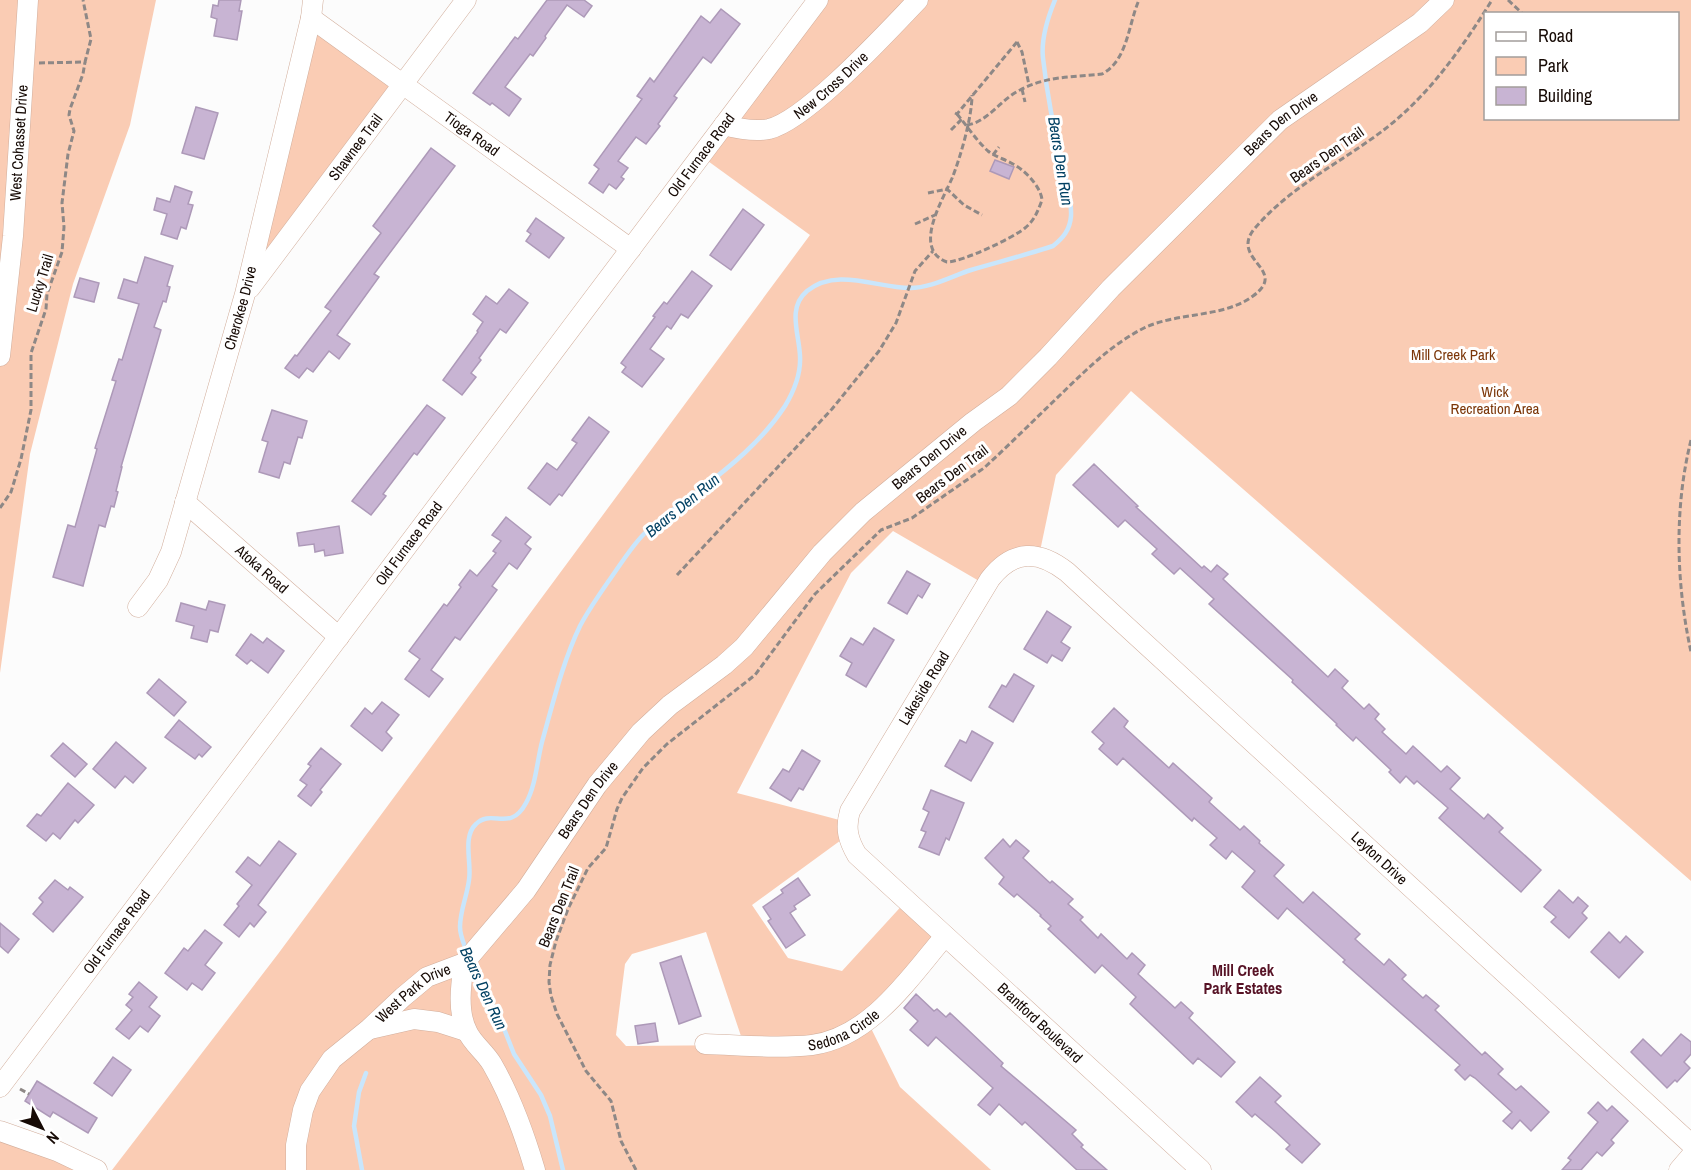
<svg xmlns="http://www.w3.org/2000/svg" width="1691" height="1170" font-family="'Archivo Narrow',sans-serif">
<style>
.green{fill:#faccb4;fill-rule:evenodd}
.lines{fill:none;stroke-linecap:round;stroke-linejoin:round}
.stream{stroke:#c9e6fc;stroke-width:4.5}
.building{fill:#c8b4d3;stroke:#ad99b8;stroke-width:1.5}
.minor-casing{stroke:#d2ae9c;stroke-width:21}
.path{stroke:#8e8886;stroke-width:3;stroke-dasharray:6 3;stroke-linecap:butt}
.minor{stroke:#fff;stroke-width:20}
.labels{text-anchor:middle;stroke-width:6;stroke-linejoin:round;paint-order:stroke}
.street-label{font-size:15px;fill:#160a05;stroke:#fff}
.park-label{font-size:15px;fill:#7b3608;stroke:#fff}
.water-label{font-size:16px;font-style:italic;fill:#034163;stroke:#fff}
.neighbourhood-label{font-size:16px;font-weight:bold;fill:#571326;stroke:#fff}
</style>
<rect width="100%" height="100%" fill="#fcfcfc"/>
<g class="green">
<path d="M0,0H156L130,125L73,284L30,454L0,673Z"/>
<path d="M818,0H1691V881L1131,391L1056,475L1039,556H1028L986,585L893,531L851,573L737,793L847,822L848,835L752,905L788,958L842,971L907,900L945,936L867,1020L900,1087L991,1170H112L278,954L810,235L701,156ZM1486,14H1678V118H1486ZM706,932L744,1045L626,1046L616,1035L625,964L632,954Z"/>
<path d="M311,18L403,84L245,294Z"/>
<path d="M0,1131L97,1170H0Z"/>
</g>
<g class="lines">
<g class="stream">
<path d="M467,952C464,944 460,936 460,927C460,911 467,896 469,880C472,863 462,837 476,824C492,808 510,833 526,803C536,785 537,761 542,742C553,703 563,661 580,626C590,607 603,589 615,572C624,559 633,545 644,534C660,518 680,505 698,491C730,467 763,440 785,406C794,391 801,373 800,356C799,333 787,308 807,291C837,267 877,288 910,288C931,288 952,276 971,270C998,262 1026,255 1053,246C1063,238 1070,230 1071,216C1072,199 1066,183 1063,167C1054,131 1047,94 1043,58C1041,40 1048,17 1055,0"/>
<path d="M472,963L501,1021L514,1054L541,1095L550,1116L563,1170"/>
<path d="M362,1170L354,1126L359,1092L366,1073"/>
</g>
</g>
<g class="building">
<path d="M219,0H241L239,11H242L237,40L214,36L217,19L211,17L213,5L218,6Z"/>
<path d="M547,0H584L592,6L584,17L567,5L545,36L546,38L533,56L530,54L505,87L521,99L509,116L492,103L490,105L473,93L515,37L518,39Z"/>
<path d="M721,9L740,24L711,63L703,57L674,96L677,98L658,124L660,126L646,144L636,137L618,161L628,168L621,177L624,179L616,189L609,184L603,193L589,183L599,169L594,165L642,99L637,96L650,78L654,82L701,16L710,23Z"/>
<path d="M196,107L218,113L204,159L182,153Z"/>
<path d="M431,148L455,166L374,274L379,277L337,335L350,344L339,359L329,351L313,372L307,368L299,378L285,368L295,355L297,356L331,311L325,307L381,233L373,226Z"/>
<path d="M995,160L1014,167L1009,179L990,171Z"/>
<path d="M175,186L192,192L188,204L193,205L186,229L181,227L177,239L161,234L167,214L154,210L157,198L170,202Z"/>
<path d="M743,209L764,225L731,270L710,255Z"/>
<path d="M536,218L564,238L549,258L526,241L531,234L527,231Z"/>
<path d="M145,257L173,266L167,286L170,287L166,302L163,301L154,327L161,330L121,467H122L116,491L118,492L114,507L111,506L105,527L99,525L83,586L53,577L68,525L75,527L97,449L95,448L116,381L112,380L119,359L122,360L139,304L118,298L124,279L137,283Z"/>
<path d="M692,271L712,286L688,318L681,314L671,329L667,326L650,349L664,359L642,387L622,372L626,367L621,363L655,317L653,316L664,302L667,304Z"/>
<path d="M80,278L99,283L94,302L74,297Z"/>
<path d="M509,289L528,303L506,333L500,329L479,358L481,360L471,373L476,377L462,395L443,380L478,332L477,331L483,322L473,314L486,296L497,304Z"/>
<path d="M427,405L445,418L417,455L414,453L383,494L386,496L371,515L352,501Z"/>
<path d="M272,410L307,421L302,438L298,437L290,464L284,462L279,478L259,472L268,442L262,440Z"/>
<path d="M589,417L609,432L562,496L559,494L550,505L528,488L547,463L557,470L577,443L572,440Z"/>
<path d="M1094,464L1138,506L1136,507L1202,568L1204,566L1211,572L1217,565L1228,574L1223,579L1328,677L1335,669L1348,681L1342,688L1364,709L1369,704L1379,714L1375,719L1385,729L1382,732L1406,754L1413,746L1441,772L1447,766L1460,778L1450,789L1484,819L1488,814L1503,828L1499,832L1541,870L1521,892L1439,818L1448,808L1417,781L1414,784L1406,776L1400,783L1389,772L1391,770L1356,737L1353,741L1336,725L1337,724L1292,682L1293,680L1209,604L1214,599L1180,568L1174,574L1152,554L1157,549L1125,520L1118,527L1073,485Z"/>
<path d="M506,517L531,537L525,544L531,549L517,569L509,563L492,586L497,590L460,640L455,637L431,670L443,679L429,697L405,679L420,659L409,651L444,604L447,606L461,587L459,585L470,570L477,576L496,553L493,551L501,541L492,535Z"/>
<path d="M339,526L343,553L325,556L324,550L315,552L314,544L299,546L297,533Z"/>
<path d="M907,571L930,584L922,598L918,595L907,614L888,603Z"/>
<path d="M209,601L225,605L218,632L210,630L207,642L191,638L194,626L176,621L181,603L206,610Z"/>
<path d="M1047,611L1071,627L1061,642L1070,648L1062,661L1052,655L1047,663L1024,649Z"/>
<path d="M874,628L894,640L866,687L846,675L852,663L840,656L851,638L863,645Z"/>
<path d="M251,634L263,643L267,638L284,651L268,673L251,660L247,664L236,655Z"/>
<path d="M1014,674L1034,686L1013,722L989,707L1002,685L1006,687Z"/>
<path d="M159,679L186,702L174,716L147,693Z"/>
<path d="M382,702L399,715L386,732L392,738L382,751L351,726L365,708L372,714Z"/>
<path d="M1114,708L1128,721L1124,727L1169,768L1173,763L1212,798L1209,802L1240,830L1244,826L1260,841L1259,843L1284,865L1274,876L1303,903L1313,892L1360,934L1355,939L1384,965L1389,959L1406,975L1402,979L1423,998L1426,995L1439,1006L1435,1010L1482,1055L1485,1052L1503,1069L1498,1074L1516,1090L1521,1086L1549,1112L1531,1131L1520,1120L1512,1129L1503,1121L1512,1112L1475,1078L1470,1075L1465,1080L1455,1070L1460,1065L1343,962L1345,960L1287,908L1278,919L1242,887L1255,871L1232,851L1226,859L1210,845L1217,838L1194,818L1192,821L1123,758L1117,765L1099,749L1104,743L1092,732Z"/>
<path d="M179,720L211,747L202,757L199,754L195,759L165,737Z"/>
<path d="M972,731L993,743L971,781L945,766L960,740L966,743Z"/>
<path d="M116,742L146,768L133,783L125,776L115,788L93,769Z"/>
<path d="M63,743L87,764L75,777L51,756Z"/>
<path d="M321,748L341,764L320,790L322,792L311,806L298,796L307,785L300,780L311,766L308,764Z"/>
<path d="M802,750L820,761L803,790L799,788L791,801L770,788L783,769L789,772Z"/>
<path d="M68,783L94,805L78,823L75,820L60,839L53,833L46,841L27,826L37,814L41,816Z"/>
<path d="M931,790L964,803L949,840L946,838L939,855L919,847L926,832L921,830L929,812L923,809Z"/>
<path d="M1003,839L1010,847L1016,840L1029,851L1023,858L1050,883L1052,881L1073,899L1068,904L1083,917L1080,920L1098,938L1101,934L1127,959L1132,953L1145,965L1138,974L1175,1008L1181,1002L1193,1013L1189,1018L1235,1062L1221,1077L1198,1058L1193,1064L1130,1004L1136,997L1102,965L1095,973L1048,929L1051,926L1040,916L1041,915L1017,894L1014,897L999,884L1004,877L985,858Z"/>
<path d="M279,841L296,854L258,905L266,912L254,927L250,923L239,937L224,925L239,906L237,904L252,885L236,872L248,857L260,866Z"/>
<path d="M798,878L810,895L794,906L796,909L790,913L805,935L786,948L768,921L771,919L763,907L783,893L781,890Z"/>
<path d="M55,880L68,890L70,887L83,897L53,932L33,914L43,902L39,898Z"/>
<path d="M1559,890L1573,903L1578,897L1588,906L1582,913L1587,918L1569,938L1551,922L1556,917L1544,907Z"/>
<path d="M0,923L19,939L8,953L0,946Z"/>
<path d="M205,930L222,943L205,965L215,973L202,990L192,983L187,990L165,973L184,948L188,951Z"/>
<path d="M1609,932L1620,943L1626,936L1643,952L1619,978L1591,952Z"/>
<path d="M681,956L701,1016L679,1024L660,963Z"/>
<path d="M139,982L157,997L149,1007L160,1016L148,1032L140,1026L129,1039L116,1029L132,1010L126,1005L133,997L129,994Z"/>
<path d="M916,994L934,1011L937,1009L946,1017L950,1013L966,1028L1003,1063L1001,1066L1076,1130L1072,1134L1083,1145L1081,1147L1107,1170H1077L1025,1122L1022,1125L999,1104L990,1115L978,1105L993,1088L936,1037L928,1046L910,1030L918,1021L904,1008Z"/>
<path d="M655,1023L658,1041L638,1044L635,1026Z"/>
<path d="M1681,1034L1691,1042V1054L1684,1062L1690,1068L1677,1082L1675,1080L1667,1088L1631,1052L1643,1039L1661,1056Z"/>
<path d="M113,1057L131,1070L112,1096L94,1083Z"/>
<path d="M1260,1077L1281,1096L1275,1102L1320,1144L1302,1163L1286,1149L1290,1145L1276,1132L1255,1114L1252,1117L1236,1102Z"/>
<path d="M37,1081L97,1118L88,1133L53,1112L50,1117L25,1101Z"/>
<path d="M1598,1102L1607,1111L1612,1106L1628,1121L1611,1140L1614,1143L1602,1156L1597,1152L1581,1170H1562L1571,1160L1568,1158L1598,1122L1588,1113Z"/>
</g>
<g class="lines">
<g class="minor-casing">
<g id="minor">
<path id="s1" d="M311,18L631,249"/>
<path id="s2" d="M724,125C739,129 754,132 769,129C807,120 888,31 918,0"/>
<path id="s3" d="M250,288L466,0"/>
<path id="s4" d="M0,356L13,236L28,0"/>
<path id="s5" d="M185,502L339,637"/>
<path id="s6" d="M138,607L158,580L171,552L245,294L311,18L313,0"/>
<path d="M464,963C461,984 457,1011 467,1031C472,1043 485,1052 492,1064C511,1097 524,1133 535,1170"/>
<path d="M370,1029L414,1019L438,1022L466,1031"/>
<path id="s7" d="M705,1044C740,1045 777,1049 812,1045C871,1037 910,977 945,936"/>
<path id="s8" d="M0,1087L818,0"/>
<path d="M0,1131L57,1151L97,1170"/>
<path id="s9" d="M296,1170V1145L303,1110L310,1091L332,1059L369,1029L403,997L427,977L464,963L526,890L597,785L641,732L670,705L724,665L744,647L822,553L863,512L973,422L1009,396L1048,357L1111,288L1280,120L1420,23L1444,0"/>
<path id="s10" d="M1201,1170L857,855C848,840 845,828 850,811L990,579C1013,549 1039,550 1067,572L1691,1144"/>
<path d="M1679,1170L1691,1156"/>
</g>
</g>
<g class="path">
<path d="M1508,0L1523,14"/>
<path d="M1017,42L1022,52L1029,85"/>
<path d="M39,63L85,62L91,39L83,0"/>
<path d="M1022,89L1025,102"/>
<path d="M955,113L957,114L1017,42"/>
<path d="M957,114C967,126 976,140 988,151C995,157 1005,159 1013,164C1025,170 1041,187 1042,200C1038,211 1034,221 1025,228C1013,238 962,262 947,262C911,249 944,198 953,176C961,155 972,117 972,95"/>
<path d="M967,125C988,122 1001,99 1020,90C1046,76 1074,77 1102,74C1128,60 1128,25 1139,0"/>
<path d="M951,130L962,119"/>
<path d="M993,155L999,147"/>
<path d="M928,193L947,189L964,205L982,215"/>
<path d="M915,224L935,215"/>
<path d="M1691,440C1674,508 1676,583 1691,652"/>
<path d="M0,508L11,492L21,459L31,410V353L46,309L47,294L62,252L64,227L62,203L68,154L74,131L69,115L70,109L83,74L85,62"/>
<path d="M677,575L832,409L879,351L896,323L915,271L933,251"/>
<path d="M20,1089L29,1094"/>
<path d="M636,1170L621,1141L611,1101L586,1071L557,1014L551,996L549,982L550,965L556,941L568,909L588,868L606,848L617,809L622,798L643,768L667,744L755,675L815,594L881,530L912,518L984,468C1008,446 1032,422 1056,399C1083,373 1110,345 1144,328C1177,312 1224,318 1253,296C1290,269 1228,260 1255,228C1291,186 1342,162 1385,129C1430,94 1462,48 1492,0"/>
</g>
<use href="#minor" class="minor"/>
</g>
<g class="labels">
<g class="street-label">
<text dy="5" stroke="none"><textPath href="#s2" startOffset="122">New Cross Drive</textPath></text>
<text dy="5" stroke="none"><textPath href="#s9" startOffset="1462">Bears Den Drive</textPath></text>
<text dy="5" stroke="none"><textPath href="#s1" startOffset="198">Tioga Road</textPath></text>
<text dy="5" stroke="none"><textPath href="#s4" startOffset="214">West Cohasset Drive</textPath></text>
<text dy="5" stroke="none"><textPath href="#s3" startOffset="176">Shawnee Trail</textPath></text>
<text dy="5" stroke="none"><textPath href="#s8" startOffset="1166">Old Furnace Road</textPath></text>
<text transform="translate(1327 155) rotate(-35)" y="5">Bears Den Trail</text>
<text transform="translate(40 283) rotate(-73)" y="5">Lucky Trail</text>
<text dy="5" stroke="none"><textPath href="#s6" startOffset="318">Cherokee Drive</textPath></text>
<text dy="5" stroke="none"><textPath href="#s9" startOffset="976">Bears Den Drive</textPath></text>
<text transform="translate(952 474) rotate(-37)" y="5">Bears Den Trail</text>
<text dy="5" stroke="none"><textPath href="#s8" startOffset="680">Old Furnace Road</textPath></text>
<text dy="5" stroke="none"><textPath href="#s5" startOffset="102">Atoka Road</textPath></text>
<text dy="5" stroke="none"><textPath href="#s10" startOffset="656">Lakeside Road</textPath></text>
<text dy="5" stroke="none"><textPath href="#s9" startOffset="490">Bears Den Drive</textPath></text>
<text dy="5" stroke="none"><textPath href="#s10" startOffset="1296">Leyton Drive</textPath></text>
<text transform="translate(559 907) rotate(-68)" y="5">Bears Den Trail</text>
<text dy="5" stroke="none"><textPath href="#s8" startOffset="194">Old Furnace Road</textPath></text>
<text dy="5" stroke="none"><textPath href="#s9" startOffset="225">West Park Drive</textPath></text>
<text transform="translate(1040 1023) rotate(43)" y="5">Brantford Boulevard</text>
<text dy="5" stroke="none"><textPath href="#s7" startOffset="142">Sedona Circle</textPath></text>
</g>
<g class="park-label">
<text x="1453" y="360">Mill Creek Park</text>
<text x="1495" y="397">Wick<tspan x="1495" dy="17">Recreation Area</tspan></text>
</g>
<g class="water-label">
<text transform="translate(1061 161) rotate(81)" y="6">Bears Den Run</text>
<text transform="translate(682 505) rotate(-39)" y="6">Bears Den Run</text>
<text transform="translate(484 988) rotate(65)" y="6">Bears Den Run</text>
</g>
<g class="neighbourhood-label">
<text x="1243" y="976">Mill Creek<tspan x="1243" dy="18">Park Estates</tspan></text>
</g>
</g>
<rect x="1484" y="12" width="195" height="108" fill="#ffffff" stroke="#a29d9b" stroke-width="1.5"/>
<rect x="1496" y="32" width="30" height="9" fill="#ffffff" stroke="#a29d9b" stroke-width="1.5"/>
<text x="1538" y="42" font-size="18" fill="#160a05">Road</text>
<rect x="1496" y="57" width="30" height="18" fill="#faccb4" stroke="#a29d9b" stroke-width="1.5"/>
<text x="1538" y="72" font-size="18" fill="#160a05">Park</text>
<rect x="1496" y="87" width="30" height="18" fill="#c8b4d3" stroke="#a29d9b" stroke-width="1.5"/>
<text x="1538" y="102" font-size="18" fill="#160a05">Building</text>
<g transform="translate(42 1128) rotate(132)" stroke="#ffffff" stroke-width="4.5" paint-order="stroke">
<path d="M0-4.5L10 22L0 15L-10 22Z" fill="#160a05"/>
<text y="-9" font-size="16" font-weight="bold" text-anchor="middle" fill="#160a05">N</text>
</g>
</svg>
